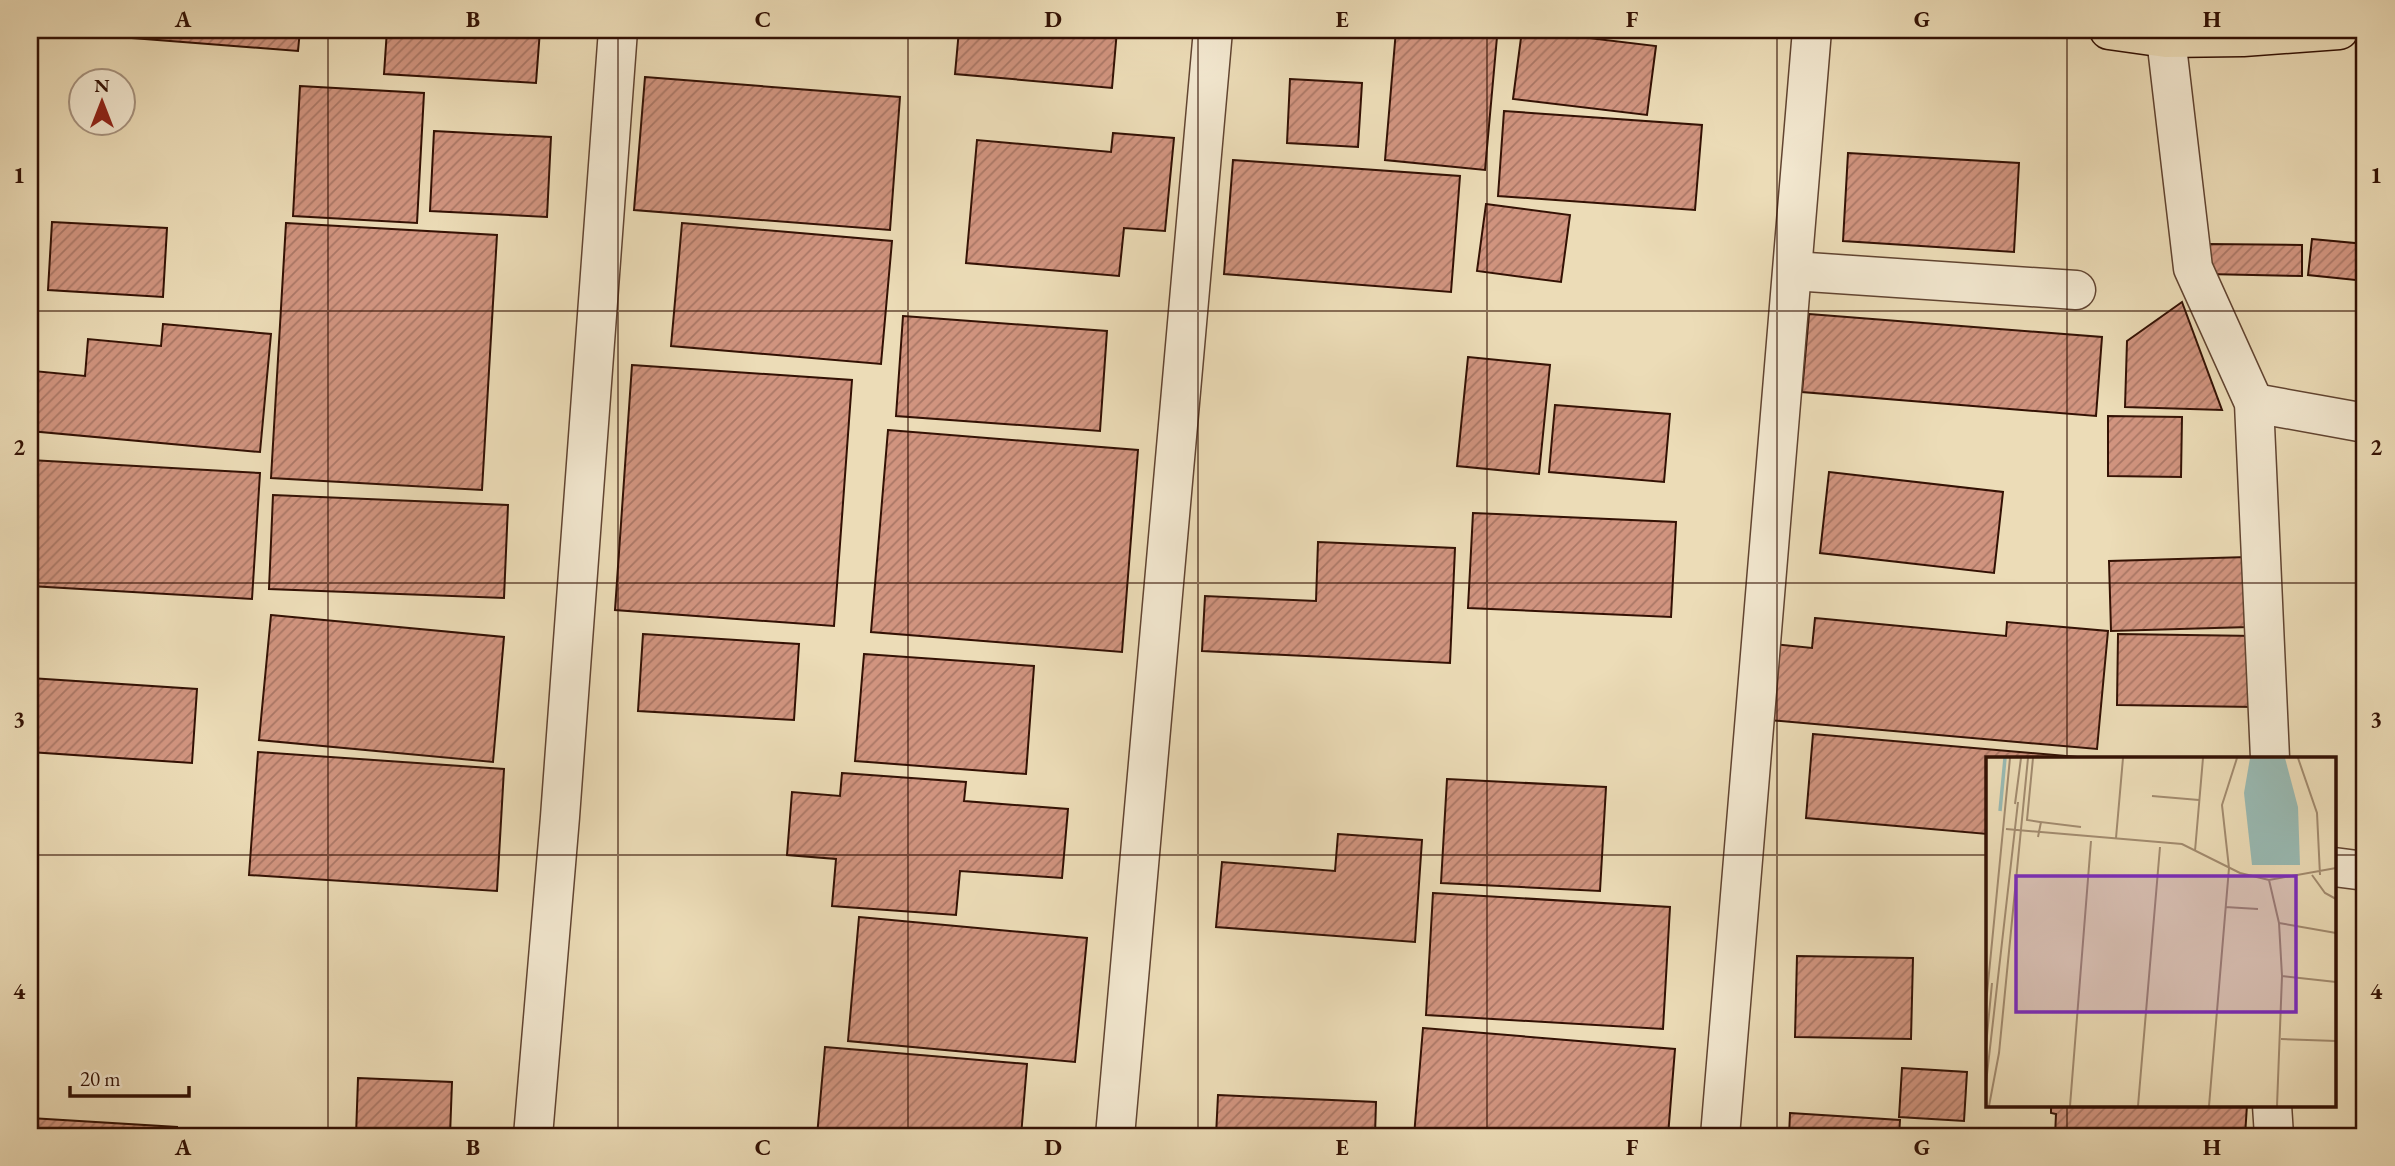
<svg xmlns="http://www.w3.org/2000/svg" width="2395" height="1166" font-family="'EB Garamond',serif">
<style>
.building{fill:url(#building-hatch);stroke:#331104;stroke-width:2}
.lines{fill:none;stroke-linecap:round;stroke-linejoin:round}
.minor-casing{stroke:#614431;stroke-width:41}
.major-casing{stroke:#331104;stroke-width:41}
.minor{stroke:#f3e8d0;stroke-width:38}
.major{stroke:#ecdcb7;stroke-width:38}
.grid{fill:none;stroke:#331104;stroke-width:2;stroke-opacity:0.55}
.inset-river{fill:none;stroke:#99bab3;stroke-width:3.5}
.inset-road{fill:none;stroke:#a28b6f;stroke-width:2}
.view{fill:#7b2cbf;fill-opacity:0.15;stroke:#7b2cbf;stroke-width:3.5}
.inset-edge{fill:none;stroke:#331104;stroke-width:3.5}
.neatline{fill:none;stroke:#331104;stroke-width:2.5}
.grid-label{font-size:23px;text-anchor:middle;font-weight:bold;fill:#331104}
</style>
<defs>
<pattern id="building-hatch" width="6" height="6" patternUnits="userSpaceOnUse" patternTransform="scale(1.75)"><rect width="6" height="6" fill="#d1947f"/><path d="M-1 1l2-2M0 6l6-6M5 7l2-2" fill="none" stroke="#a76"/></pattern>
</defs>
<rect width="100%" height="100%" fill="#ecdcb7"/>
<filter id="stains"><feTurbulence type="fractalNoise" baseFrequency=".00286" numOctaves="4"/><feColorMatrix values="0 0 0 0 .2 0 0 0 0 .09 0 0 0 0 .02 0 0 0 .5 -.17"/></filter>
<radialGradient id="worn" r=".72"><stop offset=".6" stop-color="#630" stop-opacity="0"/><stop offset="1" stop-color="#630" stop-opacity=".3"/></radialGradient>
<g class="building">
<path d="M56,30H300L298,51L56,32Z"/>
<path d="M387,30H540L536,83L384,74Z"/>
<path d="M959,30H1117L1112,88L955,74Z"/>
<path d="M1396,30L1497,37L1485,170L1385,160Z"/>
<path d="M1522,30L1656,46L1647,115L1513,99Z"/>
<path d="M645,77L900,97L890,230L634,210Z"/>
<path d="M1290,79L1362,83L1358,147L1287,143Z"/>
<path d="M300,86L424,93L417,223L293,216Z"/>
<path d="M1504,111L1702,125L1695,210L1498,196Z"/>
<path d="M434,131L551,137L547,217L430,211Z"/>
<path d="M1113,133L1174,138L1165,231L1124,228L1119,276L966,263L977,140L1111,152Z"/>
<path d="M1848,153L2019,163L2014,252L1843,241Z"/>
<path d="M1233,160L1460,176L1451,292L1224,274Z"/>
<path d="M1486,204L1570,215L1561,282L1477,271Z"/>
<path d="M52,222L167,228L163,297L48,290Z"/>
<path d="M286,223L497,235L482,490L271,478Z"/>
<path d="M682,223L892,241L881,364L671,346Z"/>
<path d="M2312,239L2365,244V281L2308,275Z"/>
<path d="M2207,244L2302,245V276L2206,274Z"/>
<path d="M2182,302L2222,410L2125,407L2127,341Z"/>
<path d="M1809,314L2102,337L2096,416L1802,392Z"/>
<path d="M903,316L1107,331L1100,431L896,416Z"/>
<path d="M163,324L271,334L260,452L30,431L34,371L85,376L88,339L161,346Z"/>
<path d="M1468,357L1550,365L1539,474L1457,466Z"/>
<path d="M632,365L852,380L834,626L615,610Z"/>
<path d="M1555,405L1670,414L1664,482L1549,472Z"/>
<path d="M2108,416L2182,417L2181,477L2108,476Z"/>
<path d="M888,430L1138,450L1122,652L871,632Z"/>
<path d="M30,460L260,473L252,599L30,586Z"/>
<path d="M1829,472L2003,492L1994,573L1820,553Z"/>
<path d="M273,495L508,505L504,598L269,589Z"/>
<path d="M1473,513L1676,522L1671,617L1468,608Z"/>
<path d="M1318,542L1455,548L1450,663L1202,651L1205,596L1316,601Z"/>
<path d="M2247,557L2249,627L2111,631L2109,561Z"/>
<path d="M271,615L504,637L493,762L259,740Z"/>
<path d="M1815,618L2006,636L2007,622L2108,631L2097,749L1758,719L1765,643L1812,648Z"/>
<path d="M643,634L799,644L794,720L638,711Z"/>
<path d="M2118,634L2256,636L2255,707L2117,705Z"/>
<path d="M864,654L1034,666L1026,774L855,761Z"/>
<path d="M30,678L197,689L192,763L30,752Z"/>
<path d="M1813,734L2089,758H1987V834L1806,818Z"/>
<path d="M258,752L504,769L497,891L249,875Z"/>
<path d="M842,773L966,782L964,801L1068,809L1062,878L960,871L956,915L832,906L836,859L787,855L792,792L840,796Z"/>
<path d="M1447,779L1606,787L1600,891L1441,883Z"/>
<path d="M1338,834L1422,840L1415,942L1216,927L1222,862L1335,871Z"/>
<path d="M1433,893L1670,907L1663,1029L1426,1015Z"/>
<path d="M859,917L1087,938L1075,1062L848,1041Z"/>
<path d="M1797,956L1913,958L1911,1039L1795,1037Z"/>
<path d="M1423,1028L1675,1049L1668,1136H1414Z"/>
<path d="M825,1047L1027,1064L1021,1136H817Z"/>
<path d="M1902,1068L1967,1072L1964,1121L1899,1117Z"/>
<path d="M358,1078L452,1082L450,1136H356Z"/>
<path d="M1218,1095L1376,1102L1375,1136H1216Z"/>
<path d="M2051,1105H2247L2245,1136H2179L2099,1130V1136H2055L2056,1114L2051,1113Z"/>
<path d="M1790,1113L1900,1120L1899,1136H1789Z"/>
<path d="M30,1118L177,1127L176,1136H30Z"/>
</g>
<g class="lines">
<g class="minor-casing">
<g id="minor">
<path d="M2166,38L2193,268L2254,403L2270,758"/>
<path d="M1793,271L2076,290"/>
<path d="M2254,403L2365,423"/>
<path d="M2334,867L2365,871"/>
<path d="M2272,1105L2274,1136"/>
<path d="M533,1136L560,817L618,30"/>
<path d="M1115,1136L1213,30"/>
<path d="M1720,1136L1812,30"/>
</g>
</g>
<g class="major-casing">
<path id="major" d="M2109,30L2166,38L2243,37L2339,30"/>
</g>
<use href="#minor" class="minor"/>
<use href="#major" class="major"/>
</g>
<path class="grid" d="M328,30V1136M618,30V1136M908,30V1136M1198,30V1136M1487,30V1136M1777,30V1136M2067,30V758M30,311H2365M30,583H2365M30,855H1987M2334,855H2365M2067,1105V1136"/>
<g transform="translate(1986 757)">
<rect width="350" height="350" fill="#ecdcb7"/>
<path d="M264,1H299L312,50L314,108H266L258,36Z" fill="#99bab3"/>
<path class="inset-river" d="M14,54L19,1"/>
<path class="inset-road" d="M47,1L41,63L54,65M312,1L331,56L334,118M166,39L213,43M29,47L35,1M20,72L196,87L254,116L283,123L350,111M52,80L55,65L95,70M130,81L137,1M209,94L217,1M326,118L339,136L350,142M283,123L293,166L296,219L291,349M239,150L272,152M293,166L350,176M296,219L350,225M0,247L24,1M295,282L350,284M0,289L6,226M0,326L32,45M3,349L13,296L42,1M84,349L105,84M152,349L174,90M223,349L243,111L236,48L251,1"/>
<path class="view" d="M30,119H310V255H30Z"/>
<rect width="350" height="350" class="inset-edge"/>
</g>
<rect width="2395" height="1166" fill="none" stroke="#ecdcb7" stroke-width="77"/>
<g transform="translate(102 102)"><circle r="33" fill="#f3e8d0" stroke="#a6927e" stroke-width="2"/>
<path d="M0-5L12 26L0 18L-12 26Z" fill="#8f2418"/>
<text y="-10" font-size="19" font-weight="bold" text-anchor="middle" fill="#331104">N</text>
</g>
<path d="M70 1086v10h119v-10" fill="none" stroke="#331104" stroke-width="3.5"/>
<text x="80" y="1086" font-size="21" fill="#331104" stroke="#f3e8d0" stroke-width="5" paint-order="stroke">20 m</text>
<rect x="38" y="38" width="2318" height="1090" class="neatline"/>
<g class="grid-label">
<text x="183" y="27">A</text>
<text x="473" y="27">B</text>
<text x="763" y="27">C</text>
<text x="1053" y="27">D</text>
<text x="1342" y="27">E</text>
<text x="1632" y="27">F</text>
<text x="1922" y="27">G</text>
<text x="2212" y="27">H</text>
<text x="19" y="183">1</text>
<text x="2376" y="183">1</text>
<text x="19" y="455">2</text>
<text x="2376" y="455">2</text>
<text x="19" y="727">3</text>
<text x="2376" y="727">3</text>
<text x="19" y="999">4</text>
<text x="2376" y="999">4</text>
<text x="183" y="1155">A</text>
<text x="473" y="1155">B</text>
<text x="763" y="1155">C</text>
<text x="1053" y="1155">D</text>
<text x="1342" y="1155">E</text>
<text x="1632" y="1155">F</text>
<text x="1922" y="1155">G</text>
<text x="2212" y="1155">H</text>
</g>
<rect width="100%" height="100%" filter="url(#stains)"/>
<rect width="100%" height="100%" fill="url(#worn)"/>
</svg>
